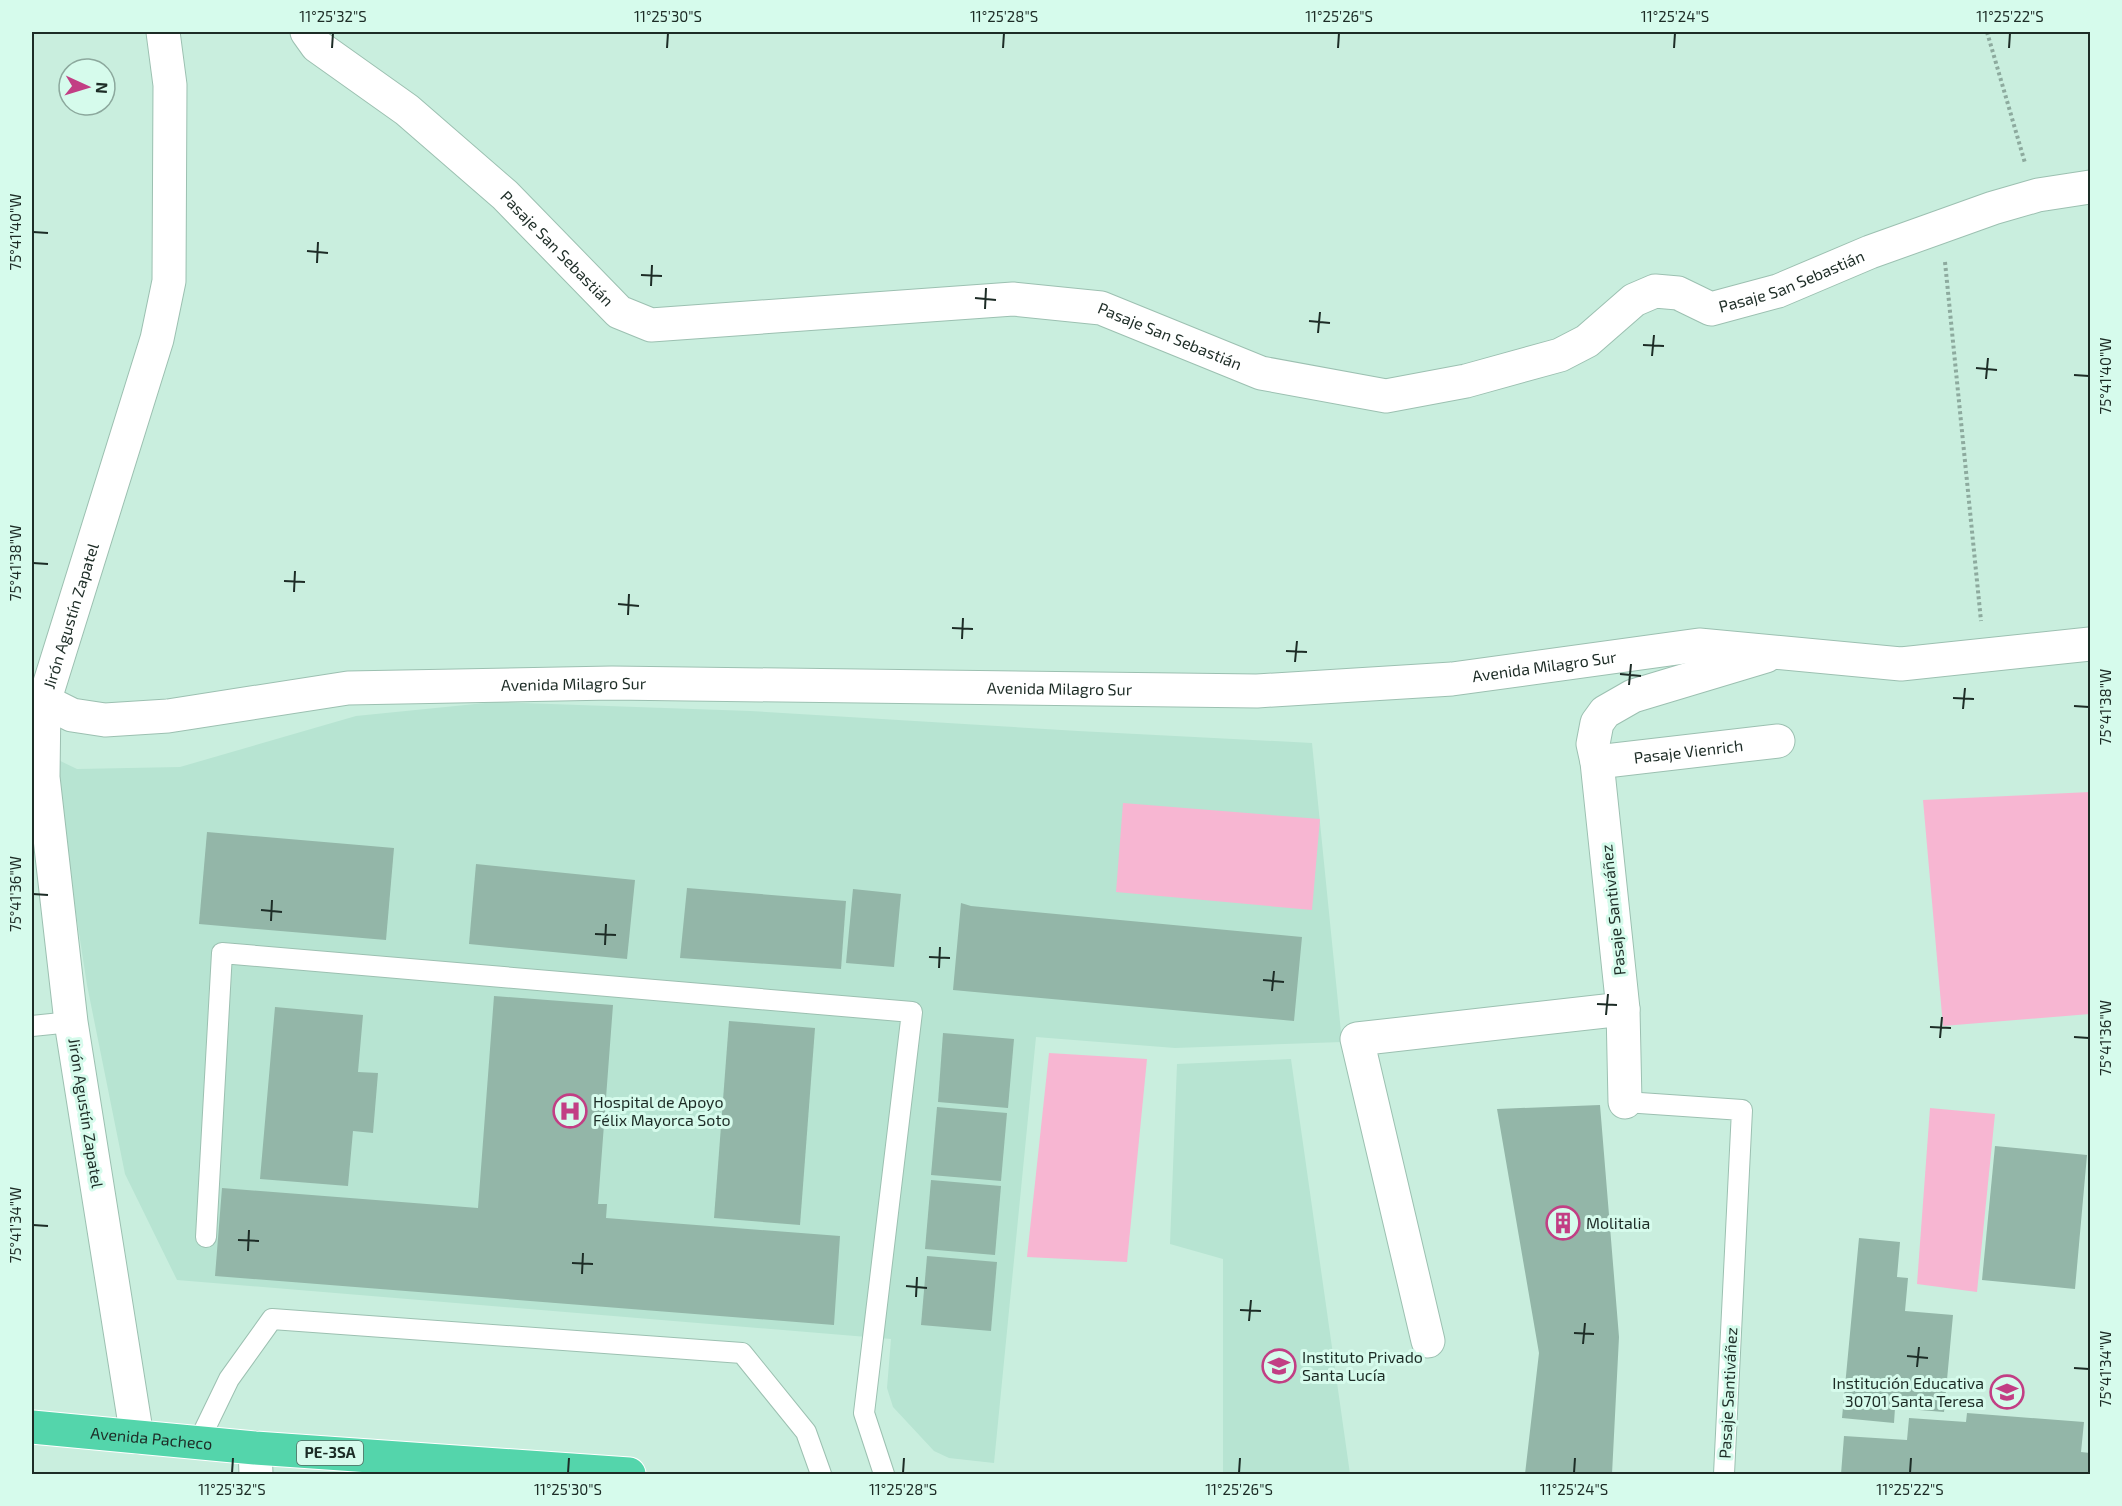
<svg xmlns="http://www.w3.org/2000/svg" width="2122" height="1506" font-family="'Exo 2',sans-serif">
<style>
.built{fill:#b7e4d2}
.green{fill:#f7b6d2}
.building{fill:#93b6a8}
.lines{fill:none;stroke-linecap:round;stroke-linejoin:round}
.lane-casing{stroke:#9cc0b1;stroke-width:22}
.street-casing{stroke:#9cc0b1;stroke-width:35}
.highway-casing{stroke:#fff;stroke-width:35}
.path{stroke:#8daa9e;stroke-width:4;stroke-dasharray:3 3;stroke-linecap:butt}
.lane{stroke:#fff;stroke-width:20}
.street{stroke:#fff;stroke-width:33}
.highway{stroke:#54d5ab;stroke-width:33}
.ticks{fill:none;stroke:#1d2c26;stroke-width:2}
.labels{text-anchor:middle;stroke-width:6;stroke-linejoin:round;paint-order:stroke}
.shield{fill:#d6fbec;stroke:#546a61;stroke-width:1.5}
.shield-label{font-size:15px;font-weight:bold;fill:#1d2c26}
.street-label{font-size:16px;fill:#1d2c26;stroke:#d6fbec}
.poi-label{font-size:16px;fill:#1d2c26;stroke:#d6fbec;text-anchor:start}
.neatline{fill:none;stroke:#1d2c26;stroke-width:2}
.ticks-label{font-size:15px;text-anchor:middle;fill:#1d2c26}
</style>
<rect width="100%" height="100%" fill="#c9eede"/>
<g class="built">
<path d="M495,702L750,711L1078,731L1312,743L1342,1042L1175,1048L1036,1037L994,1463L949,1458L934,1451L893,1407L887,1388L891,1339L177,1280L125,1174L87,985L52,757L77,769L180,767L356,716Z"/>
<path d="M1291,1059L1350,1474H1223V1259L1170,1244L1177,1064Z"/>
</g>
<g class="green">
<path d="M2090,792V1014L1943,1026L1923,800Z"/>
<path d="M1123,803L1320,819L1312,910L1116,892Z"/>
<path d="M1049,1053L1147,1059L1127,1262L1027,1257Z"/>
<path d="M1930,1108L1995,1114L1977,1292L1917,1284Z"/>
</g>
<g class="building">
<path d="M207,832L394,848L386,940L199,924Z"/>
<path d="M476,864L635,880L627,959L469,944Z"/>
<path d="M687,888L846,901L841,969L680,958Z"/>
<path d="M853,889L901,894L894,967L846,963Z"/>
<path d="M961,903L971,906L1302,937L1294,1021L953,990Z"/>
<path d="M494,996L613,1005L598,1204H607L606,1218L840,1236L834,1325L215,1276L222,1188L478,1208Z"/>
<path d="M275,1007L363,1015L358,1072L378,1073L373,1133L353,1131L348,1186L260,1179Z"/>
<path d="M729,1021L815,1028L800,1225L714,1218Z"/>
<path d="M943,1033L1014,1039L1008,1108L938,1102Z"/>
<path d="M1600,1105L1619,1337L1612,1474H1525L1539,1353L1497,1109Z"/>
<path d="M937,1107L1007,1113L1001,1181L931,1175Z"/>
<path d="M1995,1146L2087,1155L2075,1289L1982,1280Z"/>
<path d="M931,1180L1001,1186L995,1255L925,1249Z"/>
<path d="M1859,1238L1900,1242L1897,1277L1908,1278L1905,1311L1953,1315L1944,1412L1895,1408L1894,1423L1842,1418Z"/>
<path d="M927,1256L997,1262L991,1331L921,1325Z"/>
<path d="M1967,1413L2084,1422L2081,1452L2090,1453V1474H1841L1844,1436L1907,1440L1909,1418L1966,1422Z"/>
</g>
<g class="lines">
<g class="lane-casing">
<g id="lane">
<path d="M32,1026L71,1022"/>
<path d="M1625,1102L1742,1110L1724,1474"/>
<path d="M206,1237L222,953L912,1012L864,1413L884,1474"/>
<path d="M198,1443L229,1379L272,1319L742,1353L806,1432L821,1474"/>
</g>
</g>
<g class="street-casing">
<g id="street">
<path id="s1" d="M307,32L317,46L407,110L505,195L619,312L651,325L1013,299L1101,308L1261,373L1386,396L1466,381L1560,355L1587,341L1634,300L1655,291L1678,293L1711,309L1778,291L1870,252L1993,208L2038,195L2090,187"/>
<path id="s2" d="M32,695L72,715L105,720L168,716L348,688L612,683L1257,691L1452,679L1699,645L1901,664L2090,644"/>
<path id="s3" d="M1597,762L1778,741"/>
<path d="M1625,1102L1623,1009L1597,762L1593,744L1597,723L1605,712L1633,696L1766,656"/>
<path d="M1428,1341L1357,1039L1623,1009"/>
<path id="s4" d="M137,1437L71,1022L43,777L44,702L157,339L169,281L170,85L163,32"/>
<path d="M255,1448L256,1474"/>
</g>
</g>
<g class="highway-casing">
<g id="highway">
<path id="s5" d="M32,1427L255,1448L629,1474"/>
</g>
</g>
<g class="path">
<path d="M1987,32L2025,163"/>
<path d="M1945,262L1981,621"/>
</g>
<use href="#lane" class="lane"/>
<use href="#street" class="street"/>
<use href="#highway" class="highway"/>
</g>
<path class="ticks" d="M332,48L333,33M667,48L668,33M1003,48L1004,33M1338,48L1339,33M1674,48L1675,33M2009,48L2010,33M33,232L48,233M307,251L328,253M317,263L318,242M641,275L662,276M651,286L652,265M975,298L996,300M985,309L986,288M1309,321L1330,323M1318,333L1320,312M1643,345L1664,346M1652,356L1654,335M1976,368L1997,370M2074,375L2089,376M1986,379L1988,358M33,563L48,564M284,581L305,582M294,592L295,571M618,604L639,606M628,615L629,594M952,628L973,629M962,639L963,618M1286,651L1307,652M1295,662L1297,641M1620,674L1641,676M1629,685L1631,664M1953,698L1974,699M2074,706L2089,707M1963,709L1965,688M33,894L48,895M261,910L282,912M271,921L272,900M595,934L616,935M605,945L606,924M929,957L950,958M939,968L940,947M1263,980L1284,982M1272,991L1274,971M1597,1004L1617,1005M1606,1015L1608,994M1930,1027L1951,1028M2074,1037L2089,1038M1940,1038L1942,1017M33,1225L48,1226M238,1240L259,1241M248,1251L249,1230M572,1263L593,1264M582,1274L583,1253M906,1286L927,1288M916,1297L917,1277M1240,1310L1261,1311M1249,1321L1251,1300M1574,1333L1594,1334M1583,1344L1585,1323M1907,1356L1928,1358M1917,1367L1919,1347M2074,1368L2089,1369M232,1473L233,1458M568,1473L569,1458M903,1473L904,1458M1239,1473L1240,1458M1574,1473L1575,1458M1910,1473L1911,1458"/>
<defs>
<g id="hospital-ring" transform="scale(1.725)"><circle r="9.5" fill="#d6fbec" stroke="#c23e84" stroke-width="1.5"/><path d="M-5-5h3v3.5h4V-5h3V5h-3V1.5h-4V5h-3Z" fill="#c23e84"/></g>
<g id="building-ring" transform="scale(1.725)"><circle r="9.5" fill="#d6fbec" stroke="#c23e84" stroke-width="1.5"/><path d="M-4-6H4V6H1V3H-1V6H-4ZM-2.5-4.3h1.7v1.8h-1.7ZM.8-4.3h1.7v1.8H.8ZM-2.5-1h1.7V.8h-1.7ZM.8-1h1.7V.8H.8Z" fill="#c23e84"/></g>
<g id="university-ring" transform="scale(1.725)"><circle r="9.5" fill="#d6fbec" stroke="#c23e84" stroke-width="1.5"/><path d="M0-5L7-2L0 1L-7-2ZM-4 1L0 2.5L4 1V4Q0 6-4 4Z" fill="#c23e84"/></g>
<g id="school-ring" transform="scale(1.725)"><circle r="9.5" fill="#d6fbec" stroke="#c23e84" stroke-width="1.5"/><path d="M0-5L7-2L0 1L-7-2ZM-4 1L0 2.5L4 1V4Q0 6-4 4Z" fill="#c23e84"/></g>
</defs>
<g fill-rule="evenodd">
<use href="#hospital-ring" x="570" y="1111"/>
<use href="#building-ring" x="1563" y="1223"/>
<use href="#university-ring" x="1279" y="1366"/>
<use href="#school-ring" x="2007" y="1392"/>
</g>
<g class="labels">
<rect class="shield" x="297" y="1441" width="66" height="24" rx="4.5"/>
<g class="shield-label">
<text x="330" y="1458">PE-3SA</text>
</g>
<g class="street-label">
<text dy="6" stroke="none"><textPath href="#s1" startOffset="332">Pasaje San Sebastián</textPath></text>
<text dy="6" stroke="none"><textPath href="#s1" startOffset="1646">Pasaje San Sebastián</textPath></text>
<text dy="6" stroke="none"><textPath href="#s1" startOffset="981">Pasaje San Sebastián</textPath></text>
<text dy="6" stroke="none"><textPath href="#s4" startOffset="832">Jirón Agustín Zapatel</textPath></text>
<text dy="6" stroke="none"><textPath href="#s2" startOffset="1521">Avenida Milagro Sur</textPath></text>
<text dy="6" stroke="none"><textPath href="#s2" startOffset="549">Avenida Milagro Sur</textPath></text>
<text dy="6" stroke="none"><textPath href="#s2" startOffset="1035">Avenida Milagro Sur</textPath></text>
<text dy="6" stroke="none"><textPath href="#s3" startOffset="92">Pasaje Vienrich</textPath></text>
<text transform="translate(1613 910) rotate(-96)" y="6">Pasaje Santiváñez</text>
<text transform="translate(86 1113) rotate(81)" y="6">Jirón Agustín Zapatel</text>
<text transform="translate(1728 1393) rotate(-87)" y="6">Pasaje Santiváñez</text>
<text dy="6" stroke="none"><textPath href="#s5" startOffset="120">Avenida Pacheco</textPath></text>
</g>
<g class="poi-label">
<text x="593" y="1108">Hospital de Apoyo<tspan x="593" dy="18">Félix Mayorca Soto</tspan></text>
<text x="1586" y="1229">Molitalia</text>
<text x="1302" y="1363">Instituto Privado<tspan x="1302" dy="18">Santa Lucía</tspan></text>
<text x="1984" y="1389" text-anchor="end">Institución Educativa<tspan x="1984" dy="18">30701 Santa Teresa</tspan></text>
</g>
</g>
<rect width="2122" height="1506" fill="none" stroke="#d6fbec" stroke-width="66"/>
<g transform="translate(87 87) rotate(94)"><circle r="28" fill="#d6fbec" stroke="#8ca89d" stroke-width="1.5"/>
<path d="M0-4.5L10 22L0 15L-10 22Z" fill="#c23e84"/>
<text y="-9" font-size="16" font-weight="bold" text-anchor="middle" fill="#1d2c26">N</text>
</g>
<rect x="33" y="33" width="2056" height="1440" class="neatline"/>
<g class="ticks-label">
<text x="333" y="22">11°25'32"S</text>
<text x="668" y="22">11°25'30"S</text>
<text x="1004" y="22">11°25'28"S</text>
<text x="1339" y="22">11°25'26"S</text>
<text x="1675" y="22">11°25'24"S</text>
<text x="2010" y="22">11°25'22"S</text>
<text transform="translate(16 232) rotate(-90)" y="5">75°41'40"W</text>
<text transform="translate(2106 376) rotate(-90)" y="5">75°41'40"W</text>
<text transform="translate(16 563) rotate(-90)" y="5">75°41'38"W</text>
<text transform="translate(2106 707) rotate(-90)" y="5">75°41'38"W</text>
<text transform="translate(16 894) rotate(-90)" y="5">75°41'36"W</text>
<text transform="translate(2106 1038) rotate(-90)" y="5">75°41'36"W</text>
<text transform="translate(16 1225) rotate(-90)" y="5">75°41'34"W</text>
<text transform="translate(2106 1369) rotate(-90)" y="5">75°41'34"W</text>
<text x="232" y="1495">11°25'32"S</text>
<text x="568" y="1495">11°25'30"S</text>
<text x="903" y="1495">11°25'28"S</text>
<text x="1239" y="1495">11°25'26"S</text>
<text x="1574" y="1495">11°25'24"S</text>
<text x="1910" y="1495">11°25'22"S</text>
</g>
</svg>
